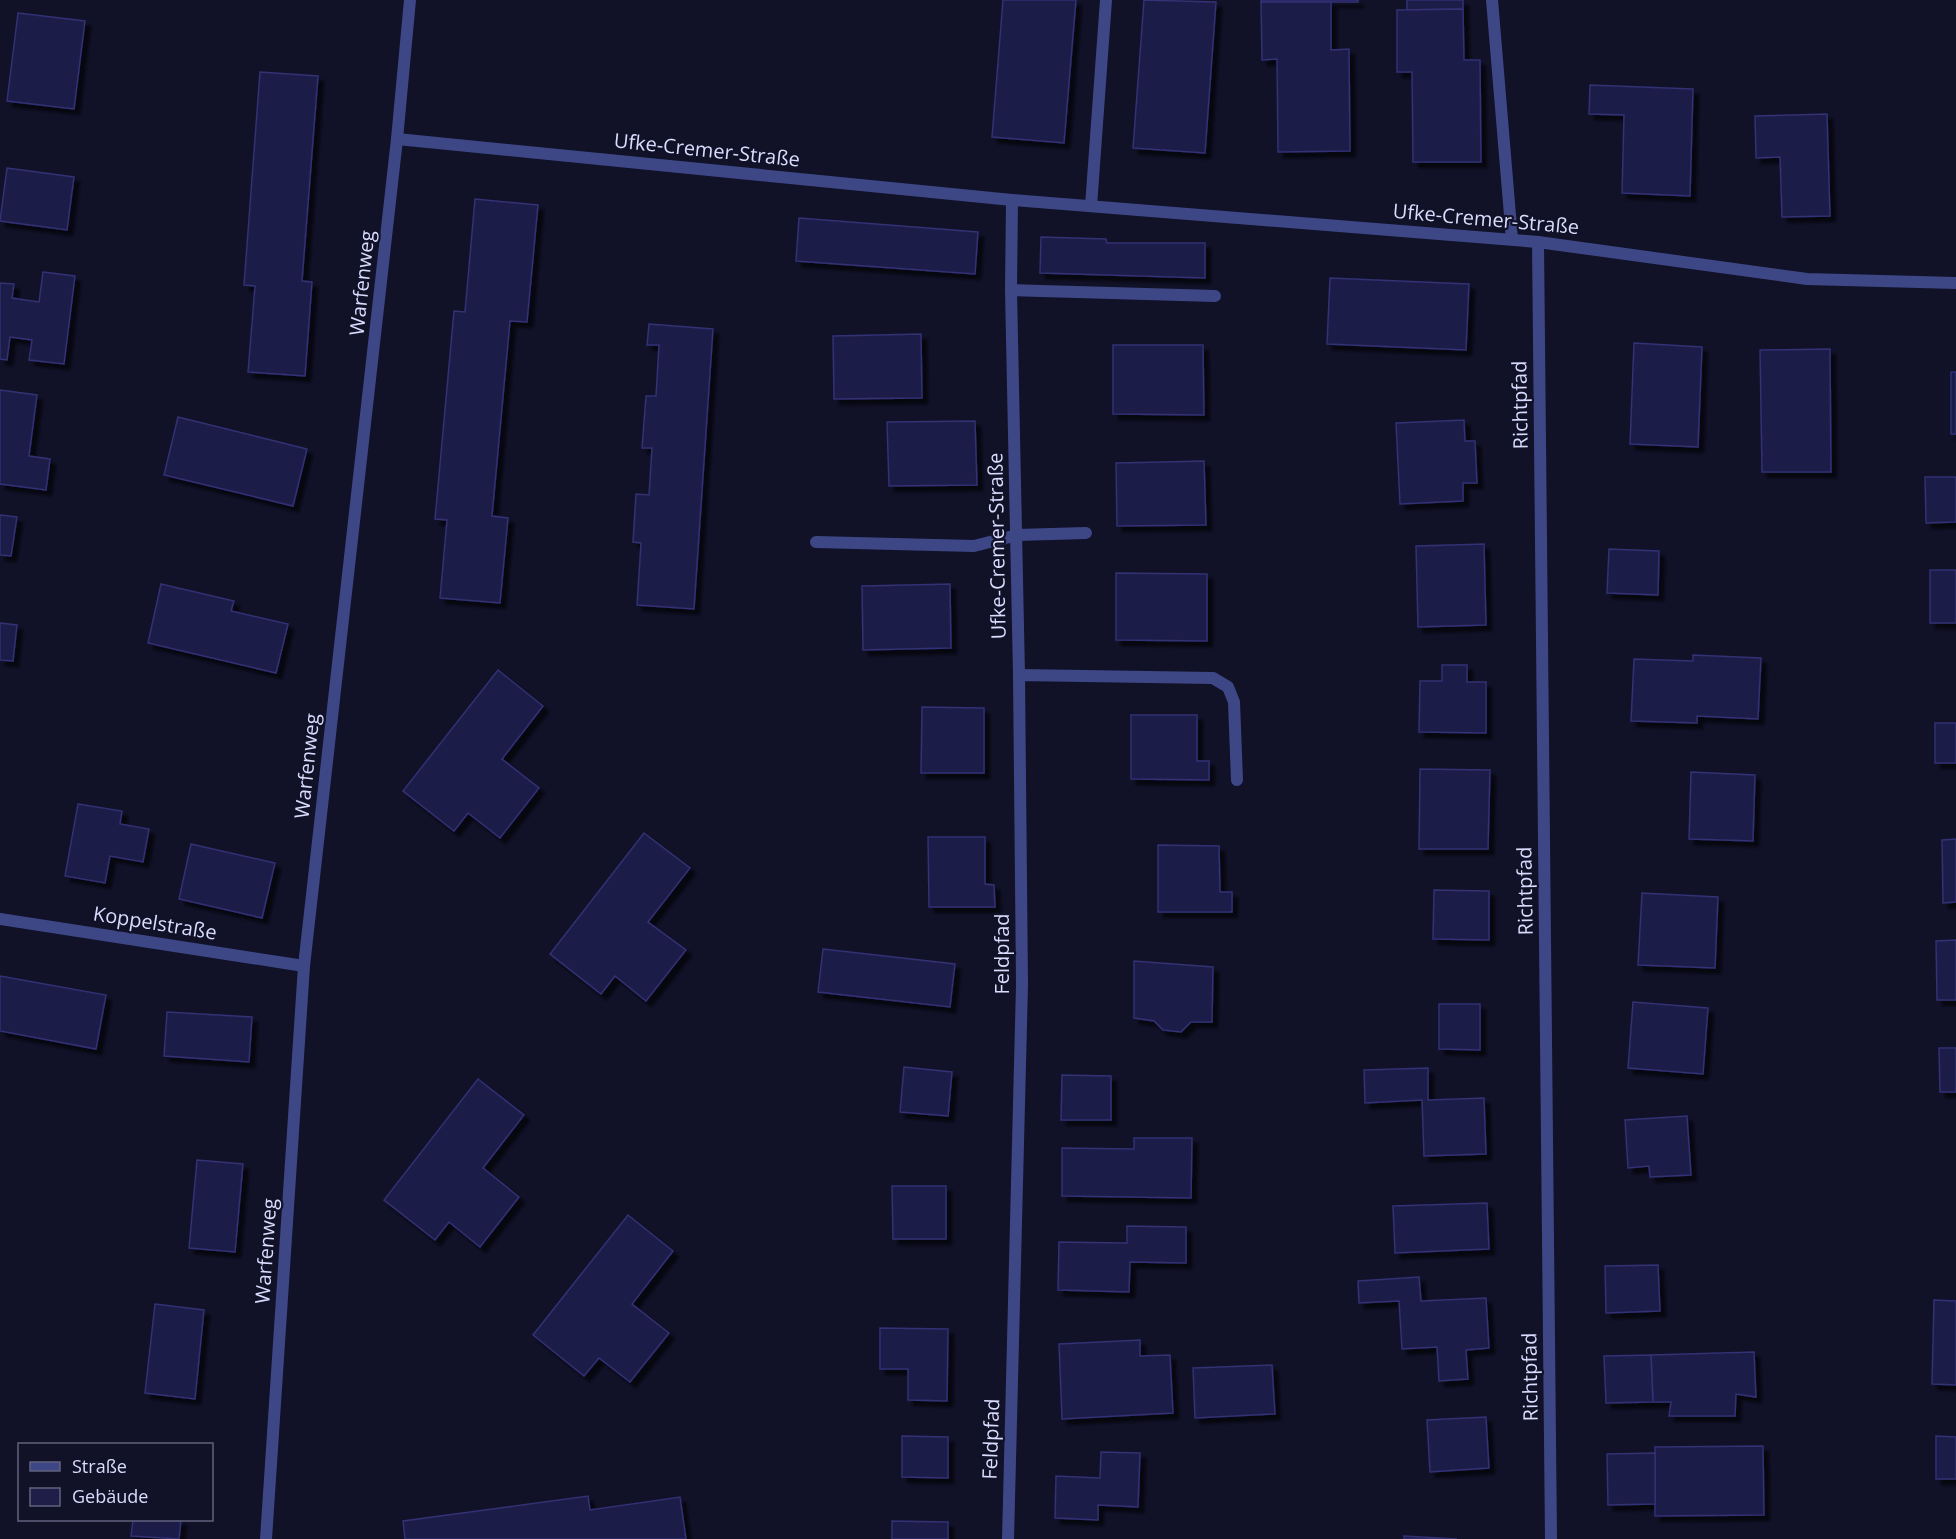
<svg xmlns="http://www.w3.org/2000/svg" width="1956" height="1539" font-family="'Open Sans',sans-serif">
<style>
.building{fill:#1f1e49;stroke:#323074;stroke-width:1.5;filter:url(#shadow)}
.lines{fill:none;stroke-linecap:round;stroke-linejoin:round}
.service{stroke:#3e4786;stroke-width:12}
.minor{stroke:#3e4786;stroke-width:12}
.labels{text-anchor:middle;stroke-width:4.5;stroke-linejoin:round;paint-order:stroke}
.street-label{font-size:20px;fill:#dadcfe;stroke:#111128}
</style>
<defs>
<filter id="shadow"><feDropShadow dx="5.5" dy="5.5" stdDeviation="1.5" flood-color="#0009"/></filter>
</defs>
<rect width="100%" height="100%" fill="#111128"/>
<g class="building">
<path d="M1003,0H1076L1064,143L992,137Z"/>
<path d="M1144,0L1216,2L1205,153L1133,148Z"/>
<rect x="1261" y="0" width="97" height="2"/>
<path d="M1407,0H1463V9L1407,10Z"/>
<path d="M1261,2H1331V50L1349,49L1350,151L1278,152L1277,59L1262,60Z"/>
<path d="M1463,9L1464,60H1480L1481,162H1413L1412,72H1397V10Z"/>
<path d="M18,13L85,21L74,109L7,101Z"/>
<path d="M260,72L318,76L302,281L312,282L305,376L248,372L255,286L244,285Z"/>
<path d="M1590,85L1693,89L1690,196L1622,193L1624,115L1589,114Z"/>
<path d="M1827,114L1830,216L1782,217L1780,157L1756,158L1755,116Z"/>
<path d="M7,168L74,177L67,230L0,221Z"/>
<path d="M475,199L538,205L527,322L510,321L492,516L508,518L500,603L440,598L447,520L435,519L454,311L465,312Z"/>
<path d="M799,218L978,232L975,274L796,261Z"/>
<path d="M1041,237L1106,239L1107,243H1205V278L1040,273Z"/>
<path d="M43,272L75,276L64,364L29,360L32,340L10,337L7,360L0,359V283L14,284L12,298L39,302Z"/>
<path d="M1330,278L1469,284L1466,350L1327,344Z"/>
<path d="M649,324L713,329L694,609L637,605L641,543L633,542L636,494L649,495L652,448H642L646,396H656L659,345H647Z"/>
<path d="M921,334L922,398L834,399L833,336Z"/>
<path d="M1634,343L1702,347L1698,447L1630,444Z"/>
<path d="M1113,345H1203L1204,415L1113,414Z"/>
<path d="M1830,349L1831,472H1762L1760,350Z"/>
<rect x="1951" y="372" width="5" height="62"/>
<path d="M0,390L37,395L29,456L50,459L46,490L0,484Z"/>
<path d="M178,417L307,449L293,506L164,475Z"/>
<path d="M1464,420L1465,441H1475L1477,483H1463V501L1400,504L1396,423Z"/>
<path d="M975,421L977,485L889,486L887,422Z"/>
<path d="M1204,461L1206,525L1117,526L1116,463Z"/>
<path d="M1925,477H1956V522L1926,523Z"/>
<path d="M0,515L17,517L11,556L0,555Z"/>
<path d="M1484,544L1486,625L1418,627L1416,546Z"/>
<path d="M1609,549L1659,551L1658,595L1607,593Z"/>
<rect x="1930" y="570" width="26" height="53"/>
<path d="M1116,573L1207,574V641L1116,640Z"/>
<path d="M161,584L234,601L231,611L288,624L276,673L148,643Z"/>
<path d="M950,584L951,648L863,650L862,586Z"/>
<path d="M0,623L17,625L13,661L0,660Z"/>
<path d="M1693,655L1761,658L1758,719L1697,716V723L1631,721L1634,659L1693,661Z"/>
<path d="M1442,665H1467V682H1486V733L1419,732L1420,681H1442Z"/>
<path d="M498,670L543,706L502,759L539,788L500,838L468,813L454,831L403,791Z"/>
<path d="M922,707L984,708V773H921Z"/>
<path d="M1131,715H1197V761H1209V780L1131,779Z"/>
<rect x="1935" y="723" width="21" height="40"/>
<path d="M1420,769L1490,770L1488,849H1419Z"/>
<path d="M1691,772L1755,775L1753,841L1689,839Z"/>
<path d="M78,804L122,811L120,824L149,829L143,862L110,856L105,883L65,876Z"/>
<path d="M644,833L690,868L648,922L686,950L646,1001L615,976L601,994L550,954Z"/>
<path d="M928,837H985V884L994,885L995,907H929Z"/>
<path d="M1956,839V902L1943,903L1942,840Z"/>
<path d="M191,844L275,863L262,918L179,899Z"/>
<path d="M1158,845L1219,846L1220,892H1232V912H1158Z"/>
<path d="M1434,890L1489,891V940L1433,939Z"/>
<path d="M1642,893L1718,897L1715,968L1638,965Z"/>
<path d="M1956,940V1000H1937L1936,941Z"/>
<path d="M823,949L955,964L950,1007L818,992Z"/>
<path d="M1134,961L1213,967L1212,1022H1191L1181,1032L1163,1030L1154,1021L1134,1018Z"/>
<path d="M0,976L106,995L96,1049L0,1031Z"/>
<path d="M1633,1002L1708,1008L1703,1074L1628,1068Z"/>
<path d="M1439,1004H1480V1050L1439,1049Z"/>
<path d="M167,1012L252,1017L249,1062L164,1056Z"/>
<path d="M1939,1048H1956V1092H1940Z"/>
<path d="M904,1067L952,1072L948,1116L900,1112Z"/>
<path d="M1428,1068V1100L1484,1098L1486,1154L1424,1156L1422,1100L1365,1103L1364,1070Z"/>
<path d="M1062,1075L1111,1076V1120H1061Z"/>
<path d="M478,1079L524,1115L483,1168L519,1197L480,1247L449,1222L435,1240L384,1200Z"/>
<path d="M1687,1116L1691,1175L1650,1177L1649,1166L1628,1168L1625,1120Z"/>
<path d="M1134,1138H1192L1191,1198L1062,1196V1148L1134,1149Z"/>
<path d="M197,1160L243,1164L235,1252L189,1248Z"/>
<path d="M892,1186H946V1239H893Z"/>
<path d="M1487,1203L1489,1249L1395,1253L1393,1206Z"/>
<path d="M628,1215L673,1251L632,1304L669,1333L630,1382L599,1358L584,1376L533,1335Z"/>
<path d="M1127,1226L1186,1227V1263L1130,1262L1129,1292L1058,1290L1059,1242L1127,1243Z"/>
<path d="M1658,1265L1660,1311L1606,1313L1605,1266Z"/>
<path d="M1419,1277L1421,1301L1486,1298L1489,1348L1466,1350L1468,1379L1439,1381L1437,1347L1402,1349L1399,1301L1359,1303L1358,1281Z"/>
<path d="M1934,1300L1956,1301V1385L1932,1384Z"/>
<path d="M155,1304L204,1310L195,1399L145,1393Z"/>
<path d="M880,1328L948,1329L947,1401L908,1400V1369H880Z"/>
<path d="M1140,1340V1356L1170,1355L1173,1413L1062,1419L1059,1344Z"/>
<path d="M1754,1352L1756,1397L1736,1394L1735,1416H1669L1671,1402H1653L1651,1355Z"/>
<path d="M1651,1355L1653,1402L1606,1403L1604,1356Z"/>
<path d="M1272,1365L1275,1414L1195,1418L1193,1368Z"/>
<path d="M1486,1417L1489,1468L1430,1472L1427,1420Z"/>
<path d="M902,1436L948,1437V1478L902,1477Z"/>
<path d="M1936,1436L1956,1437V1479H1936Z"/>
<path d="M1763,1446L1764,1515L1655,1516V1447Z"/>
<path d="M1101,1452L1140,1453L1138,1507L1098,1505V1520L1055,1518L1056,1476L1100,1478Z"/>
<path d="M1655,1453V1504L1608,1505L1607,1454Z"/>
<path d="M588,1496L590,1510L680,1497L686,1539H405L403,1521Z"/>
<path d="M133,1520H181L179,1539L131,1536Z"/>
<path d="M892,1521L948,1522V1539H892Z"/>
<path d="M1404,1536L1457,1539H1404Z"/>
</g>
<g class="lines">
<g class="service">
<path d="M1492,0L1512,239"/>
<path d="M1091,206L1106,0"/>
<path d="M1011,290L1215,296"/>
<path d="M816,542L974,546L1017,535L1086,533"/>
</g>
<g class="minor">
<path d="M397,139L1012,200L1538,242L1807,279L1956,283"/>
<path d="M1012,200L1011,290L1019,675"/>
<path d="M1538,242L1551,1539"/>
<path d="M0,919L304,966"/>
<path d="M266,1539L304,966L397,139L410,0"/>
<path d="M1008,1539L1022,985L1019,675L1213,678L1228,687L1234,702L1237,780"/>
</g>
</g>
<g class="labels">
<g class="street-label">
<text transform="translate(707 150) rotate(6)" y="7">Ufke-Cremer-Straße</text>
<text transform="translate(1486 219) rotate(5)" y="7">Ufke-Cremer-Straße</text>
<text transform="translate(362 283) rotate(-84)" y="7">Warfenweg</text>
<text transform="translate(1520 405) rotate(-91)" y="7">Richtpfad</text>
<text transform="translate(997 546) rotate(-91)" y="7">Ufke-Cremer-Straße</text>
<text transform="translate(307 766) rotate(-84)" y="7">Warfenweg</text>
<text transform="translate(1525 891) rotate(-91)" y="7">Richtpfad</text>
<text transform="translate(155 923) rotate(9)" y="7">Koppelstraße</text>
<text transform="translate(1002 954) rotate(-90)" y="7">Feldpfad</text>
<text transform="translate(266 1251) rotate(-86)" y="7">Warfenweg</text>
<text transform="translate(1530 1377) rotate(-91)" y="7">Richtpfad</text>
<text transform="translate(991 1439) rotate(-88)" y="7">Feldpfad</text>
</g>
</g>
<rect x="18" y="1443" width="195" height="78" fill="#111128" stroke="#61627e" stroke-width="1.5"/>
<rect x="30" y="1462" width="30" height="9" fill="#3e4786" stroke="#61627e" stroke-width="1.5"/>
<text x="72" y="1473" font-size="18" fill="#dadcfe">Straße</text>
<rect x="30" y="1488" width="30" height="18" fill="#1f1e49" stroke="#61627e" stroke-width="1.5"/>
<text x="72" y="1503" font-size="18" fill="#dadcfe">Gebäude</text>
</svg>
